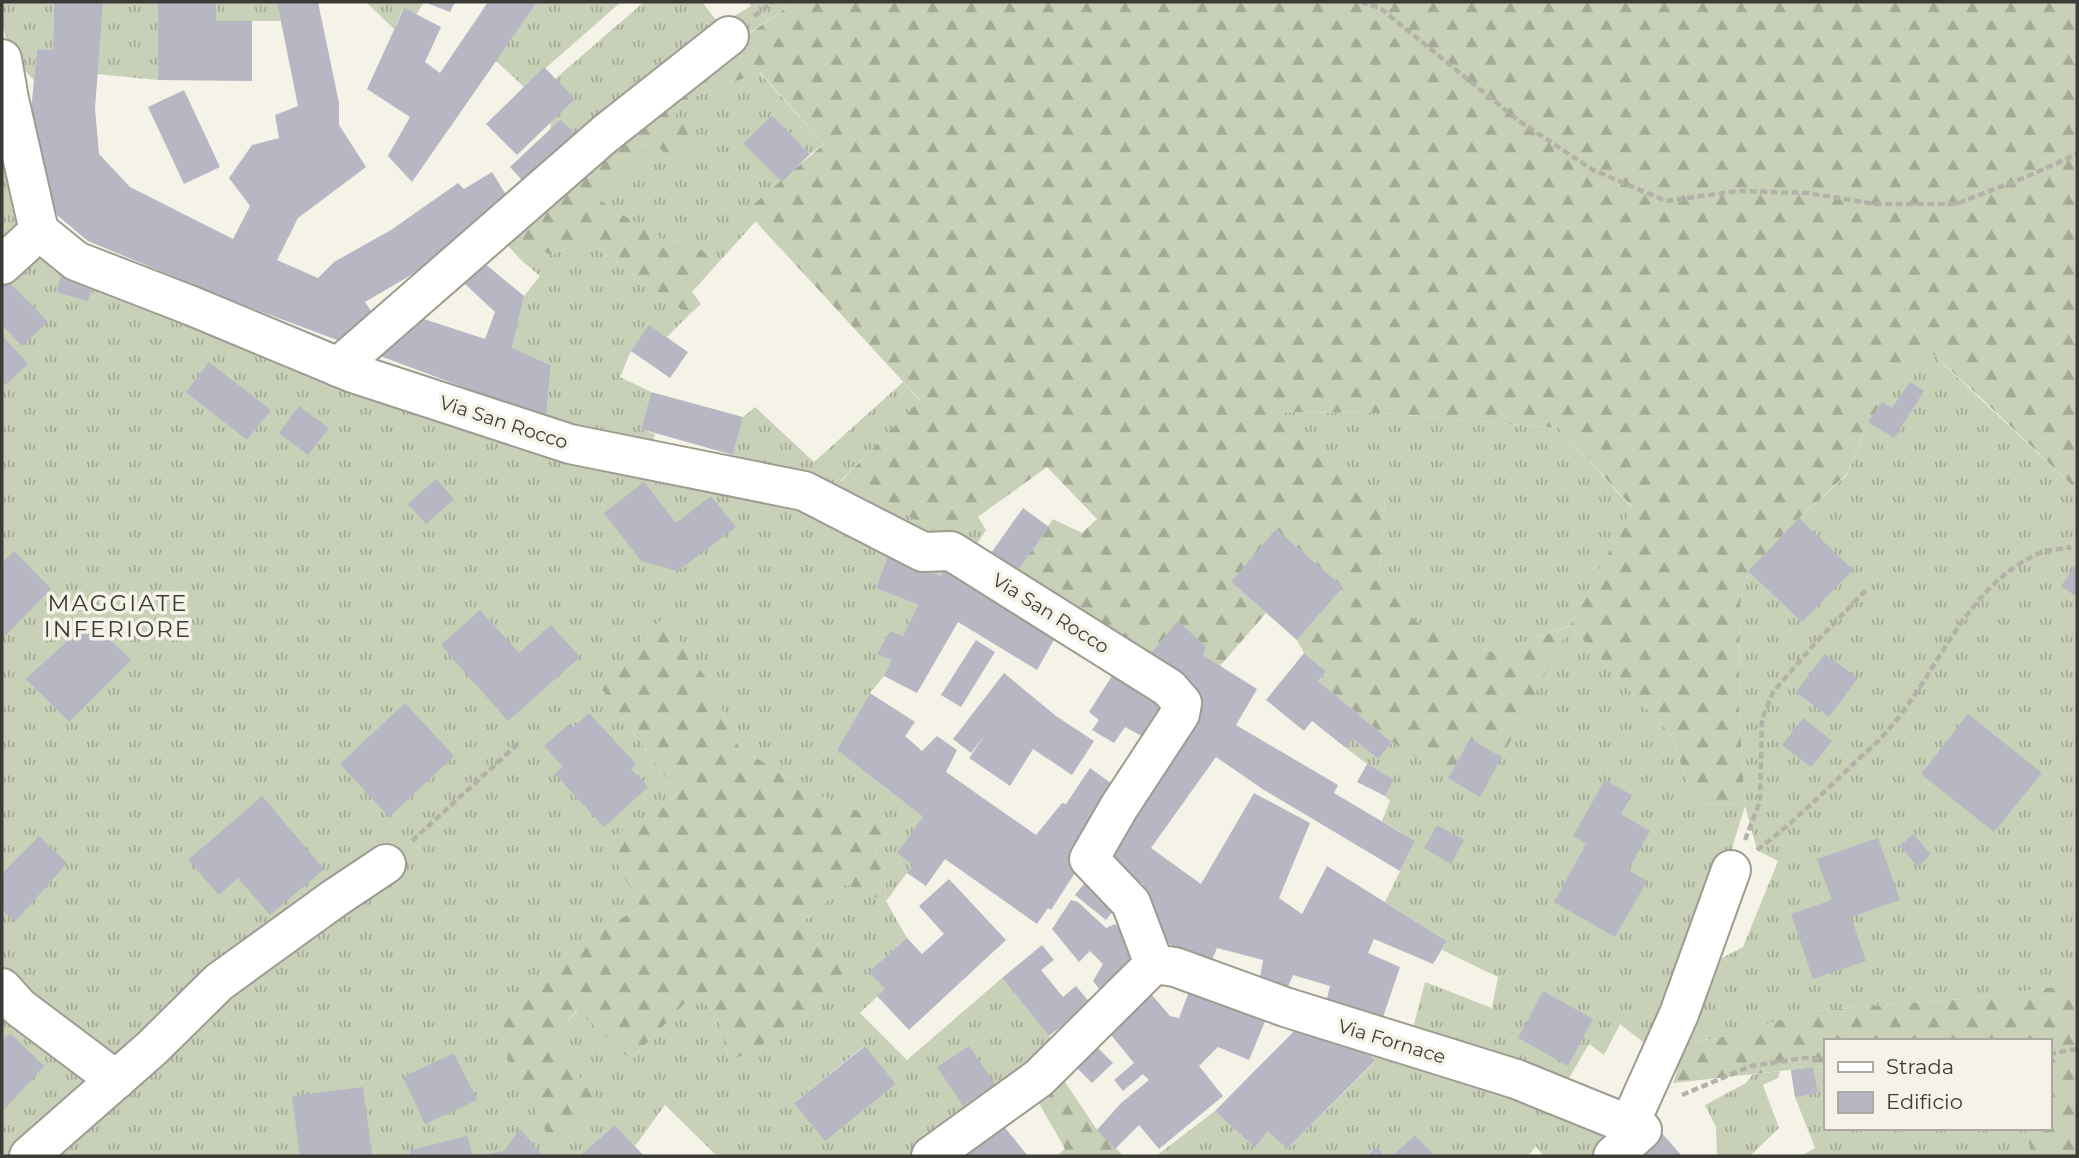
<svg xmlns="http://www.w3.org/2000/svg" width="2079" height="1158" font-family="Montserrat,sans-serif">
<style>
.grass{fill:url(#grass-tufts);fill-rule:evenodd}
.forest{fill:url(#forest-firs);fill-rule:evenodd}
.building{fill:#b6b7c3;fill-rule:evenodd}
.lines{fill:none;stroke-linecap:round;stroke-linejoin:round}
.minor-casing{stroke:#9e9c91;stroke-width:42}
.path{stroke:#b3b2a8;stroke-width:4.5;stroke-dasharray:7 3.5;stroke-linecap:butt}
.minor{stroke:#fff;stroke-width:38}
.labels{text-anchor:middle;stroke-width:7;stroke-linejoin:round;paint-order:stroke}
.street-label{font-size:19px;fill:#3c3b36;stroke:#f5f3e7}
.quarter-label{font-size:23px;letter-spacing:2px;fill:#3c3b36;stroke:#f5f3e7}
</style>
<defs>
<pattern id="grass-tufts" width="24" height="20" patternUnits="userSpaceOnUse" patternTransform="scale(1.75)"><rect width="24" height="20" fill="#c8d0b8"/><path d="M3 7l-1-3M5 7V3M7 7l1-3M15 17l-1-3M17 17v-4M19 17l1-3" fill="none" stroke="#a4aa96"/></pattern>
<pattern id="forest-firs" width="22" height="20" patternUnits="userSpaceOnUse" patternTransform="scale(1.75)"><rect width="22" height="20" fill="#c8d0b8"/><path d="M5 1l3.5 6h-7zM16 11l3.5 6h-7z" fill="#a4aa96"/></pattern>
</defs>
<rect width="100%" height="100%" fill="#f5f3e7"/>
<g class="grass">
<path d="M2,2H54L53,50L37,49L34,80L9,55L2,20Z"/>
<path d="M103,2H158V80L97,74Z"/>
<path d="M216,2H277L281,21H216Z"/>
<path d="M366,2H424L416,15L403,9L394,29Z"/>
<path d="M537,2H621L524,87L495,60Z"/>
<path d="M644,2H702L720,25L751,6L749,2H794L735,43L741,51L661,92L596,153L550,130L555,79Z"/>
<path d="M759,72L824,144L810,154L772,115L744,142L782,182L747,211L756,221L719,262L693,244L661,239L592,196L653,141L677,163L674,116L681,102Z"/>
<path d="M2,106L54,258L787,497L945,568L941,576L888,555L876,588L918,605L903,636L890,631L878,653L891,660L884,676L870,693L837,750L923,817L913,865L886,901L907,938L870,972L885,989L860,1013L907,1060L1002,978L1058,1047L907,1156H717L665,1105L635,1146L615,1125L579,1156H2ZM598,684L712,687L739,747L809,791L891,825L875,851L885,871L886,901L846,884L804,921L851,972L729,1062L718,1019L696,990L632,1059L578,1010L549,1040L572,947L641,907L662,806L678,794ZM864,1046L896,1084L825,1140L795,1102Z"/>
<path d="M585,240L689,315L667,337L649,326L631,351L620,377L651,392L641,429L655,434L652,446L546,418L551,365L512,348L524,296L540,276L521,260L534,248L551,255Z"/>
<path d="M1923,345L2077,490V984L1974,998L1812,1011L1719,1038L1686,1042L1706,988L1722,958L1743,947L1778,861L1757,850L1745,806L1724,874L1653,1050L1620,1024L1604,1055L1589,1044L1566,1083L1411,1036L1425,982L1492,1008L1498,977L1442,950L1447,941L1385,902L1415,841L1382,821L1390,801L1385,796L1394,779L1367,764L1346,748L1353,739L1378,759L1392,742L1480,796L1569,626L1495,653L1416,622L1380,568L1385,498L1269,412L1384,413L1559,428L1632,508L1570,626L1672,736L1694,805L1745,804L1739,710L1740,604L1748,571L1799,518L1847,475L1868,422Z"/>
<path d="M903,382L920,401L840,481L950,537L978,517L986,530L963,565L808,480L733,455L743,417L755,407L814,462Z"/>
<path d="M1355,1041L1622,1129L1604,1156H1543L1536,1146L1528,1156H1436L1415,1135L1392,1156H1385L1377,1147L1366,1156H1156L1215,1111L1255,1148L1268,1131L1287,1149L1375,1062Z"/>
<path d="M1825,1066V1128H2028L2030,1156H1801L1815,1148L1795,1097L1791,1070Z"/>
<path d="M1780,1071L1778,1078L1763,1085L1779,1128L1750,1156H1717L1716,1127L1705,1105L1746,1083L1753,1074Z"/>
</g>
<g class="forest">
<path d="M794,2H2077V490L1982,399L1923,345L1868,422L1847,474L1799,518L1748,571L1740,604L1739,710L1745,804L1694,805L1672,736L1570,626L1502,757L1470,740L1448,778L1392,742L1318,681L1326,671L1304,653L1297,640L1342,587L1277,530L1231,582L1266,613L1220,666L1203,655L1178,622L1145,660L1009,582L1053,519L1082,533L1097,519L1047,467L950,537L840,482L920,400L746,211L824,144L760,72L681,102L675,117L698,136L677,164L653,142L593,196L661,239L693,244L719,262L692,292L701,304L689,315L585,240L551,255L534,248L521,260L503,240L661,92L741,52L735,44ZM1270,412L1384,413L1559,428L1632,507L1570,626L1495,653L1416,622L1380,568L1385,498Z"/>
<path d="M664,617L712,687L739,747L809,791L892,825L875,851L885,871L886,902L846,884L805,920L851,972L800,1025L729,1062L718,1019L696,991L631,1060L577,1010L550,1040L602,1105L550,1140L491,1023L572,947L641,907L605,842L662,806L678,794L598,684Z"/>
<path d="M2077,984V1156H2030L2028,1128H2049V1041H1825V1066L1673,1083L1686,1042L1719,1038L1812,1011L1974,998Z"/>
<path d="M1063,1079L1097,1130L1124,1156H1056L1065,1149L1036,1098Z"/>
</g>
<g class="building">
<path d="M54,2H103L95,108L99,154L130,187L233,239L250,206L229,178L252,145L279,138L275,115L298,106L277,2H318L339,103V125L366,167L298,218L277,260L318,278L334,262L391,230L458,183L464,189L492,172L513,206L461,246L365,302L377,320L478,258L524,296L512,348L551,365L546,418L230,300L88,241L58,216L42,187L29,131L37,49L53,50ZM465,284L495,312L485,339L424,319Z"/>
<path d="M158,2H216V21H252V81L158,80Z"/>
<path d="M424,2H455L450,12Z"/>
<path d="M488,2H537L412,182L388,156L410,117L367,89L404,8L441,27L425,62L440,73Z"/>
<path d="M544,67L575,99L517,155L486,124Z"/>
<path d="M184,90L220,167L184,184L148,107Z"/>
<path d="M772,115L810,154L782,182L743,143Z"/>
<path d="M560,120L586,142L531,190L510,167Z"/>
<path d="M63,265L95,273L88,301L57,292Z"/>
<path d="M2,275L48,322L22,346L2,325Z"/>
<path d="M649,325L688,352L670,378L631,351Z"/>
<path d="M2,335L28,364L5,385L2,381Z"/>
<path d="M209,362L271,410L247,440L186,392Z"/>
<path d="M1910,382L1924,391L1894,438L1868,422L1882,402L1892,408Z"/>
<path d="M651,392L743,417L733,455L641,429Z"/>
<path d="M299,406L329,428L308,455L279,433Z"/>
<path d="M436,479L454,499L426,524L408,504Z"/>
<path d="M644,482L676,523L711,496L736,527L678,571L641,561L604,513Z"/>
<path d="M1023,508L1049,527L1009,582L984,563Z"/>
<path d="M1799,518L1853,570L1802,622L1748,571Z"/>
<path d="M1276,529L1343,587L1297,640L1231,582Z"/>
<path d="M14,551L51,589L2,639V563Z"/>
<path d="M888,555L941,576L948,561L1059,631L1037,670L958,622L917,693L884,676L891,660L877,654L890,631L903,636L918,605L876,588Z"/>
<path d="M2077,563V597L2061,586Z"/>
<path d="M480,610L519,653L551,625L580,657L508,721L441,645Z"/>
<path d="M90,620L131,660L69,722L26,679Z"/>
<path d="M1178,621L1206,647L1203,655L1257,689L1236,725L1338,785L1334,793L1415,841L1400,871L1264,790L1216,757L1151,848L1201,884L1254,793L1310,823L1279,898L1302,914L1327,866L1447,941L1433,964L1374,939L1368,953L1400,967L1383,1017L1326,1002L1330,986L1293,975L1286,991L1259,983L1263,960L1217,948L1208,969L1142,926L1137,894L1144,885L1099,853L1191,704L1145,660Z"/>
<path d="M976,640L995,652L961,707L941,695Z"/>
<path d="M1304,653L1326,671L1318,681L1392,742L1378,759L1353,739L1346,748L1312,721L1304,731L1266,700Z"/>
<path d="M1825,654L1858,678L1829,717L1796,692Z"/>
<path d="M1119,665L1167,700L1151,741L1125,727L1114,743L1092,730L1099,720L1089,712Z"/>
<path d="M1004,673L1056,716L1094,741L1072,775L1033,749L1010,786L969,758L985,735L971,753L953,739Z"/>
<path d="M870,693L915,722L905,736L922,751L937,736L957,750L946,772L1036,835L1062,803L1066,804L1090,768L1126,794L1051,910L1048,908L1037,924L945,859L926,886L907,873L913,865L897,853L923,817L837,750Z"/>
<path d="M405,703L454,756L389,817L340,764Z"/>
<path d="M589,713L636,764L631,769L648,787L604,827L555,774L563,767L544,746L569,724L572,728Z"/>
<path d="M1968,714L2042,773L1994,832L1921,774Z"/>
<path d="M1803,718L1832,741L1811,767L1782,745Z"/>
<path d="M1470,739L1502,757L1480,797L1448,778Z"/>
<path d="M1367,764L1394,779L1385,796L1357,782Z"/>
<path d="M1605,780L1632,795L1621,814L1650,831L1628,870L1647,881L1615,937L1554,902L1586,844L1573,836Z"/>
<path d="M262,796L324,869L270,915L238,878L219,895L188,860Z"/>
<path d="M1437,825L1464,840L1451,864L1424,848Z"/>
<path d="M1913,834L1931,854L1918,867L1900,846Z"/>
<path d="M39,836L67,863L15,922L2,910V874Z"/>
<path d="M1878,838L1900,900L1851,917L1866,961L1813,979L1791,914L1832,900L1817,859Z"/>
<path d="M949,879L1006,940L909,1030L877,996L885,989L869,972L907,938L922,954L944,934L919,906Z"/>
<path d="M1087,880L1118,905L1106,920L1075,895Z"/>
<path d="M1071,900L1078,902L1106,928L1115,924L1131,942L1133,977L1107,999L1093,981L1103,964L1090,951L1079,962L1052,929Z"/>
<path d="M1042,945L1054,960L1041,970L1063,997L1076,986L1090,1003L1049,1036L1002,978Z"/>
<path d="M1193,981L1271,1007L1249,1060L1218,1047L1199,1066L1223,1096L1159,1149L1139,1125L1115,1149L1097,1130L1121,1103L1149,1080L1143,1074L1123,1091L1114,1080L1134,1063L1107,1030L1151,994L1170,1016L1179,1018Z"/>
<path d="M1543,991L1593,1019L1568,1066L1518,1038Z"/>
<path d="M1304,1021L1355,1041L1375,1061L1287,1149L1268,1131L1255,1148L1215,1111Z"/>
<path d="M10,1033L44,1066L2,1112V1042Z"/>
<path d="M865,1046L896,1084L825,1141L794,1103Z"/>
<path d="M969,1046L995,1084L963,1106L937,1067Z"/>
<path d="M1098,1048L1113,1063L1092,1083L1077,1068Z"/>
<path d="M454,1053L477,1100L425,1124L403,1077Z"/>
<path d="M1813,1067L1818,1093L1795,1097L1791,1070Z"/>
<path d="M363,1087L372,1156H300L292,1096Z"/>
<path d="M998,1119L1028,1156H952Z"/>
<path d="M615,1125L644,1156H579Z"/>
<path d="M520,1129L543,1156H476L504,1151Z"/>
<path d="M1659,1130L1682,1156H1613Z"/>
<path d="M1415,1135L1436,1156H1392Z"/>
<path d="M467,1136L473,1156H409L411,1150Z"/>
<path d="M1377,1147L1385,1156H1366Z"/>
</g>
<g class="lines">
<g class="minor-casing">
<g id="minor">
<path d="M2,59L9,99L39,231"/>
<path d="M39,231L76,261L192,306L353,373L570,444L804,491L923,552L951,551L1169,688L1182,703L1180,714L1119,807L1089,859L1131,903L1154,964L1039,1078L931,1156"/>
<path d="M2,265L39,231"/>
<path d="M338,367L605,134L729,36"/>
<path d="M1154,964L1175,967L1285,1007L1516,1079L1642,1130L1613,1156"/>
<path d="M2,988L19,1007L116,1080"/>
<path d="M1630,1123L1679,1014L1731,870"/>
<path d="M29,1156L152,1048L219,982L335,898L386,864"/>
</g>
</g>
<g class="path">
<path d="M1361,2L1380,8L1519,121L1593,170L1666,201L1737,191L1808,193L1875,204H1956L2028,176L2077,154"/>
<path d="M754,16L773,2"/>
<path d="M1745,840L1760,801L1762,719L1773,692L1817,641L1868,588"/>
<path d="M412,841L520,742"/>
<path d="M1757,850C1790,825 1819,797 1848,769C1862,755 1878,743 1890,728C1939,671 1963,591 2035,555C2046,550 2060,549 2071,547"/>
<path d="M2049,1054L2077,1049"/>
<path d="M1682,1095L1751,1066L1804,1058H1825"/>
</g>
<use href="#minor" class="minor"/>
</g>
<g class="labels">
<g class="street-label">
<text transform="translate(504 422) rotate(18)" y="7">Via San Rocco</text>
<text transform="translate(1051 613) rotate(32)" y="7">Via San Rocco</text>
<text transform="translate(1392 1041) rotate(17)" y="7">Via Fornace</text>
</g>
<g class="quarter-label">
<text x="118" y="611">MAGGIATE<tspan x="118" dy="26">INFERIORE</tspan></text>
</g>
</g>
<rect width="2079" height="1158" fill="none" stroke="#3c3b36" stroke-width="7"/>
<rect x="1824" y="1039" width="228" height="91" fill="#f5f3e7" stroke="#aba9a0" stroke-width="2"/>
<rect x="1838" y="1062" width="35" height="10" fill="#ffffff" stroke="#aba9a0" stroke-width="2"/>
<text x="1886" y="1074" font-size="21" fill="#3c3b36">Strada</text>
<rect x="1838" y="1092" width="35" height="21" fill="#b6b7c3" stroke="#aba9a0" stroke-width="2"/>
<text x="1886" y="1109" font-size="21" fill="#3c3b36">Edificio</text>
</svg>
